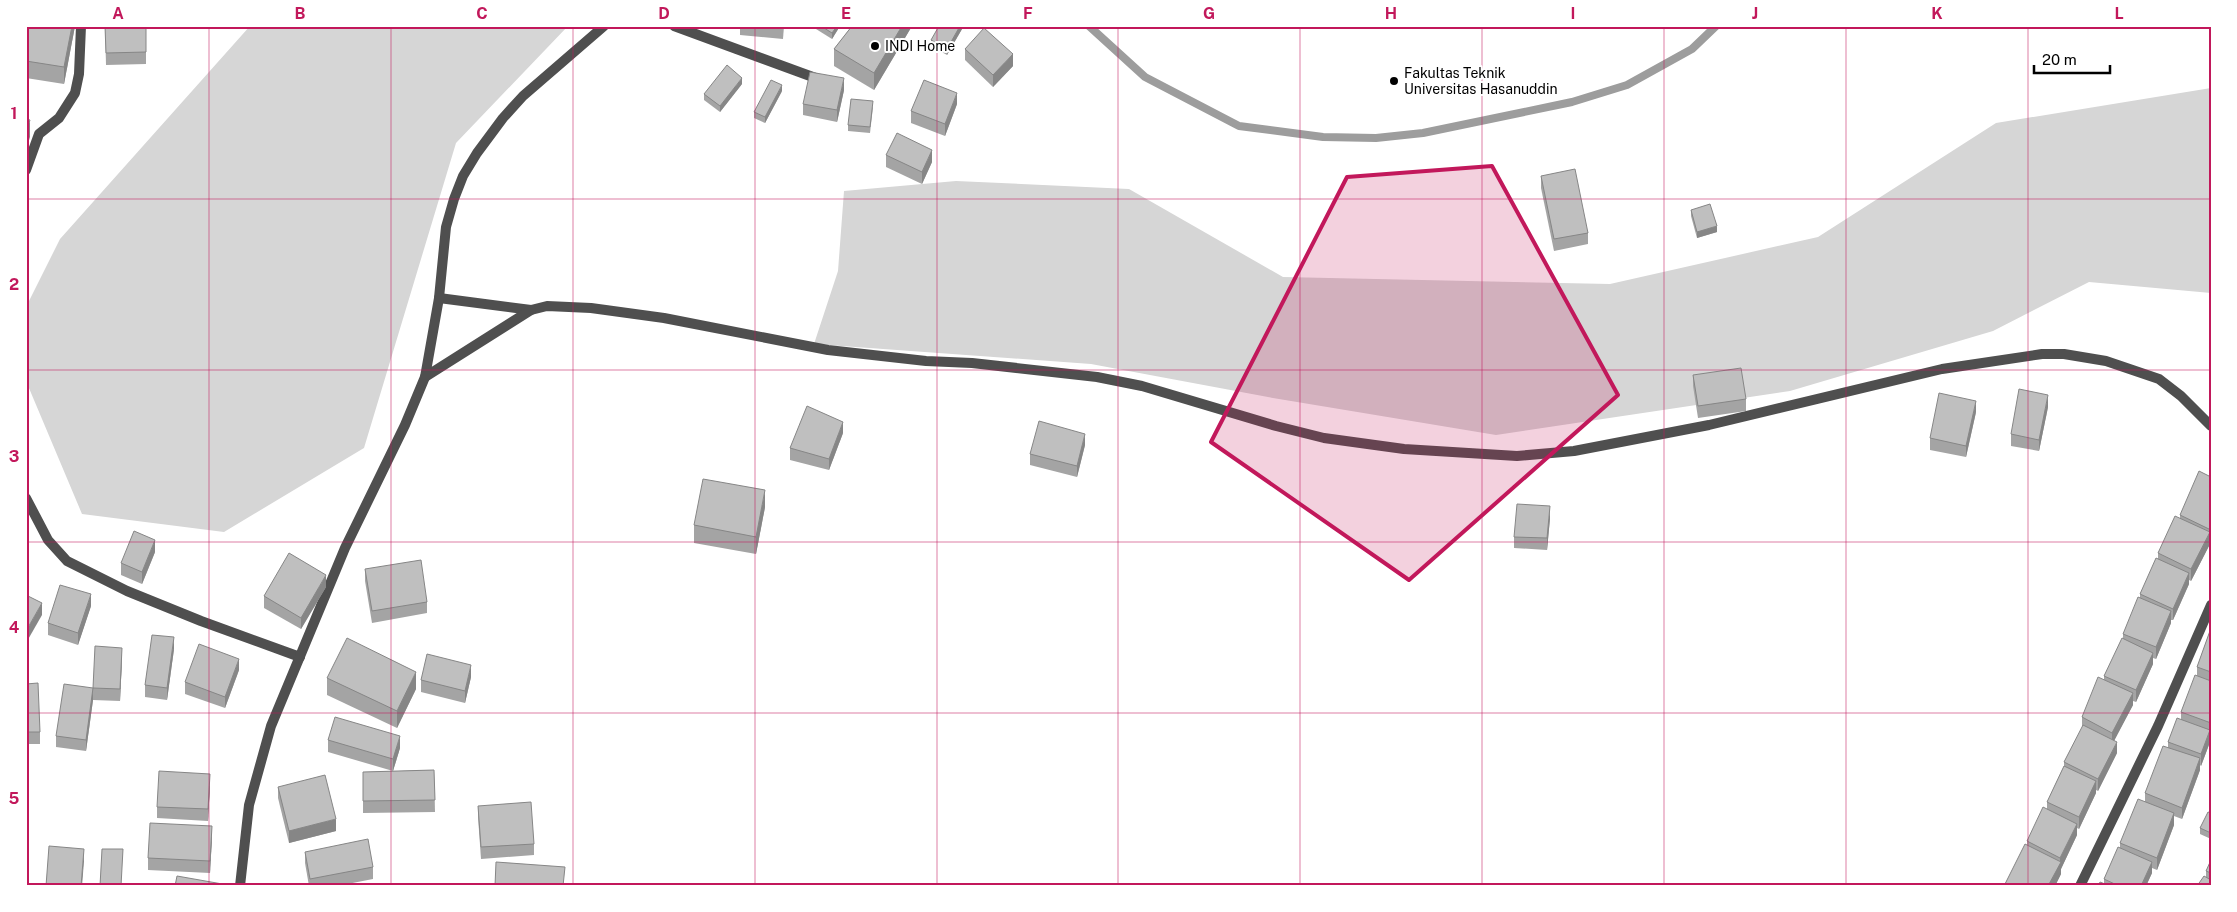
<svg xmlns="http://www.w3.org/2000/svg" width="2237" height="912" font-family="'Public Sans',sans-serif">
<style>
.green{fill:#d6d6d6}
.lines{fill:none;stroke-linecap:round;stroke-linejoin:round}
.stream{stroke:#9d9d9d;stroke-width:8}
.minor{stroke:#4f4f4f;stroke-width:10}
.wall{fill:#a4a4a4}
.shaded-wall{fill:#868686}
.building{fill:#bfbfbf;stroke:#868686}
.marked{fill:#c2185b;fill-opacity:0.2;stroke:#c2185b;stroke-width:4;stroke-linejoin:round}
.grid{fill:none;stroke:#c2185b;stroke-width:1;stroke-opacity:0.55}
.poi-dot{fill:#000;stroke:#fff;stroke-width:2}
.labels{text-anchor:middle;stroke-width:4;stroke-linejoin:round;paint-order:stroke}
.poi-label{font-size:14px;fill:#000;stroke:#fff;text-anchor:start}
.neatline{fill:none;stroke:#c2185b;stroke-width:2}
.grid-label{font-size:16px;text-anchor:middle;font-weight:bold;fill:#c2185b}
</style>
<rect width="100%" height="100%" fill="#fff"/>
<g class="green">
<path d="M250,26H568L456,143L364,448L224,532L82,514L26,381V307L60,239Z"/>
<path d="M2211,88V293L2089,282L1993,331L1790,391L1496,435L1273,398L1091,364L814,344L838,271L844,191L956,181L1129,189L1283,277L1610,284L1818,237L1996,123Z"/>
</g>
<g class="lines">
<path class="stream" d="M1089,26L1145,77L1239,126L1323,137L1376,138L1423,133L1572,102L1627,85L1692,49L1716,26"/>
<g class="minor">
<path d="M674,26L821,80"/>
<path d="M26,170L39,134L59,118L75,93L79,74L81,26"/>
<path d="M439,298L531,310L547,306L591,308L664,318L828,350L926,361L972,363L1097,377L1142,386L1276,426L1324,438L1404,449L1517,456L1574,451L1709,425L1942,369L2042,354H2064L2106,361L2159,379L2181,396L2211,426"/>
<path d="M425,377L531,310"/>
<path d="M26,498L48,540L67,561L127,591L201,621L300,657"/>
<path d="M240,886L249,805L271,726L345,548L405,425L425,377L439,298L446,227L454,199L463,176L477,153L503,118L523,96L604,26"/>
<path d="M2080,886L2158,726L2211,605"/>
</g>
</g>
<g class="wall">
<path d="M26,26H75L64,84L26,78Z"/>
<path d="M105,26H146V64L106,65Z"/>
<path d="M740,26H784L783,39L740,35Z"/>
<path d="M816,26H840L832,39L816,29Z"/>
<path d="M852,26H912L874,90L834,66V49Z"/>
<path d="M962,26V29L947,55L931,46V40Z"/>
<path d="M965,49L1013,66L993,87L965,60Z"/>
<path d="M742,84L720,112L704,100V94Z"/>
<path d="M844,90L837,122L803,115V104Z"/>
<path d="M782,91L765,123L754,118V112Z"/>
<path d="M957,104L945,136L911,123V111Z"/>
<path d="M873,107L870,133L848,131V125Z"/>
<path d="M886,155L932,162L922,184L886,167Z"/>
<path d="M1541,176L1588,233V244L1554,251L1541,188Z"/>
<path d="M1691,210L1717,232L1697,238L1691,216Z"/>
<path d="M1693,375L1746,399V411L1698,418L1693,386Z"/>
<path d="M2048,407L2039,451L2011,446V434Z"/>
<path d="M1976,412L1966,457L1930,450V438Z"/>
<path d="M843,433L829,470L790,460V448Z"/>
<path d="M1085,445L1077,477L1030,465V454Z"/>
<path d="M2211,477V542L2210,541V544L2191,581L2189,580V584L2173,620H2171V623L2156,659L2153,658V664L2136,702L2133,701V705L2114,740L2117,753L2098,791L2096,790V793L2079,829L2077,828V835L2061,869V874L2055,886H2005V884L2027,845V841L2047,809V802L2064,766V762L2082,729V717L2104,680V676L2123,639V634L2140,598V594L2158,558V553L2180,518V515Z"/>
<path d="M765,507L756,554L694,543V525Z"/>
<path d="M1550,518L1547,550L1514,548V537Z"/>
<path d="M155,552L142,584L121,575V563Z"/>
<path d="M365,569L427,602V613L372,623L365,581Z"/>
<path d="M326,587L301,629L264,608V596Z"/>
<path d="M91,606L78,645L48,635V623Z"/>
<path d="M2211,628V735H2210V742L2201,766L2200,765V770L2182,819L2174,816V825L2157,870L2152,868V873L2146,886H2098L2104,883V879L2120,848V843L2145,802V793L2168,748V742L2181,720V712L2197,676V667Z"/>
<path d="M174,649L167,700L145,697V685Z"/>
<path d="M122,659L120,701L93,700L86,751L56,747V736L93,688Z"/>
<path d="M239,670L225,708L185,694V682Z"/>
<path d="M471,677L465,703L421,692V680Z"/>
<path d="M327,678L416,689L397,728L327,695Z"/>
<path d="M26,684L40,732V744H26Z"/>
<path d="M328,740L400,748L393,771L328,752Z"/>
<path d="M434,770L435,812L363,813V772Z"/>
<path d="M210,786L208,821L157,818V807Z"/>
<path d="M278,787L336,831L289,843L278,798Z"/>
<path d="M478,806L534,844V855L481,859L478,817Z"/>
<path d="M2211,813V839L2200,834V828Z"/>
<path d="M212,837L210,873L148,870V858Z"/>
<path d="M305,852L373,867V879L337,886H309L305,863Z"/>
<path d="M2211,860V886L2206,877V871Z"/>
</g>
<g class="shaded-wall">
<path d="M72,26H75L64,84V67Z"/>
<path d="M837,26H840L832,39V33Z"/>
<path d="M902,26H912L874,90V73Z"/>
<path d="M960,26H962V29L947,55V49Z"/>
<path d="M1013,54V66L993,87V75Z"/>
<path d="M742,78V84L720,112V106Z"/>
<path d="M844,78V90L837,122V110Z"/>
<path d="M782,85V91L765,123V117Z"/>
<path d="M957,93V104L945,136V124Z"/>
<path d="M30,120V137L26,150V133Z"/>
<path d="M932,150V162L922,184V172Z"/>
<path d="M1717,226V232L1697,238V232Z"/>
<path d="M2048,395V407L2039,451V440Z"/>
<path d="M1976,401V412L1966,457V446Z"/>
<path d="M843,422V433L829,470V459Z"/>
<path d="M1085,434V445L1077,477V466Z"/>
<path d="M765,490V507L756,554V537Z"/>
<path d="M1550,506V518L1547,550V538Z"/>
<path d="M2210,532V544L2191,581V569Z"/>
<path d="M155,540V552L142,584V572Z"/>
<path d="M2189,573V584L2173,620V609Z"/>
<path d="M326,575V587L301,629V618Z"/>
<path d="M91,594V606L78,645V633Z"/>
<path d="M42,603V615L26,643V631Z"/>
<path d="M2171,611V623L2156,659V647Z"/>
<path d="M174,637V649L167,700V688Z"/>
<path d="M122,648V659L120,701V689Z"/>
<path d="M2153,653V664L2136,702V690Z"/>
<path d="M239,659V670L225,708V697Z"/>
<path d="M471,665V677L465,703V691Z"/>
<path d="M416,672V689L397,728V711Z"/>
<path d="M93,688V700L86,751V740Z"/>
<path d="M2133,693V705L2112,745V733Z"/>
<path d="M2210,730V742L2201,766V754Z"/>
<path d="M400,736V748L393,771V759Z"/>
<path d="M2117,742V753L2098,791V779Z"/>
<path d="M2200,758V770L2182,819V808Z"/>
<path d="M210,774V786L208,821V809Z"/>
<path d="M2096,781V793L2079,829V817Z"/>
<path d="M2174,813V825L2157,870V858Z"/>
<path d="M336,819V831L289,843V831Z"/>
<path d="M2077,824V835L2061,869V874L2055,886H2048L2060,863V858Z"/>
<path d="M212,826V837L210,873V861Z"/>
<path d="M84,849V861L82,886H81Z"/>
<path d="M2152,862V873L2146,886H2141Z"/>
</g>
<g class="building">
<path d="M26,26H72L64,67L26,61Z"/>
<path d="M105,26H146V52L106,53Z"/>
<path d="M821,26H837L832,33Z"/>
<path d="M852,26H902L874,73L834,49Z"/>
<path d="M939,26H960L947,49L931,40Z"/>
<path d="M984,28L1013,54L993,75L965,49Z"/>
<path d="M727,65L742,78L720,106L704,94Z"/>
<path d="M810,72L844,78L837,110L803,104Z"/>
<path d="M771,80L782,85L765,117L754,112Z"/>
<path d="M924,80L957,93L945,124L911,111Z"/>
<path d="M851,99L873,101L870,127L848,125Z"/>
<path d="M26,119L30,120L26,133Z"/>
<path d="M897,133L932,150L922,172L886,155Z"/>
<path d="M1575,169L1588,233L1554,239L1541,176Z"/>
<path d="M1710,204L1717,226L1697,232L1691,210Z"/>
<path d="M1741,368L1746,399L1698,406L1693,375Z"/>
<path d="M2019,389L2048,395L2039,440L2011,434Z"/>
<path d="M1939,393L1976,401L1966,446L1930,438Z"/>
<path d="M807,406L843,422L829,459L790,448Z"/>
<path d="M1039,421L1085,434L1077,466L1030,454Z"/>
<path d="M2199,471L2211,477V530L2180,515Z"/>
<path d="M703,479L765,490L756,537L694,525Z"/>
<path d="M1517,504L1550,506L1547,538L1514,537Z"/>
<path d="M2175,516L2210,532L2191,569L2158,553Z"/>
<path d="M134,531L155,540L142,572L121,563Z"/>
<path d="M289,553L326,575L301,618L264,596Z"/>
<path d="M2156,558L2189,573L2173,609L2140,594Z"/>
<path d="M421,560L427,602L372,611L365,569Z"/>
<path d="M60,585L91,594L78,633L48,623Z"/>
<path d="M26,595L42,603L26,631Z"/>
<path d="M2138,597L2171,611L2156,647L2123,634Z"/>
<path d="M2211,628V672L2197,667Z"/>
<path d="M152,635L174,637L167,688L145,685Z"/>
<path d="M347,638L416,672L397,711L327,678Z"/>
<path d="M2122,638L2153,653L2136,690L2104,676Z"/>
<path d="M199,644L239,659L225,697L185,682Z"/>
<path d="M95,646L122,648L120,689L93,688Z"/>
<path d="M427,654L471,665L465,691L421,680Z"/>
<path d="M2195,675L2211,681V723L2181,712Z"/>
<path d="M2098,677L2133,693L2112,733L2082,717Z"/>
<path d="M38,683L40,732H26V684Z"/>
<path d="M64,684L93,688L86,740L56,736Z"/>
<path d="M335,717L400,736L393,759L328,740Z"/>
<path d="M2177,718L2210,730L2201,754L2168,742Z"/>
<path d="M2083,725L2117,742L2098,779L2064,762Z"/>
<path d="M2163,746L2200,758L2182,808L2145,793Z"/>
<path d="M2064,766L2096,781L2079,817L2047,802Z"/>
<path d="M434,770L435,800L363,801V772Z"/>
<path d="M159,771L210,774L208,809L157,807Z"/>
<path d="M325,775L336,819L289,831L278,787Z"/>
<path d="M2138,799L2174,813L2157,858L2120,843Z"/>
<path d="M531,802L534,844L481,847L478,806Z"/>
<path d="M2043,807L2077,824L2060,858L2027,841Z"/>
<path d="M2208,812L2211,813V833L2200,828Z"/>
<path d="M150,823L212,826L210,861L148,858Z"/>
<path d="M368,839L373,867L310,879L305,852Z"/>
<path d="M2025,844L2061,862L2048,886H2009L2005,884Z"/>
<path d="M49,846L84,849L81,886H46Z"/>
<path d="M2118,847L2152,862L2141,886H2119L2104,879Z"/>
<path d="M102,849H123L121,886H100Z"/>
<path d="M2211,860V873L2206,871Z"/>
<path d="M496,862L565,867L563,886H495Z"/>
<path d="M177,876L228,885V886H175Z"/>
<path d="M2204,876L2211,880V886H2197Z"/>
<path d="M2100,882L2110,886H2098Z"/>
</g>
<path class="marked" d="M1492,166L1618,395L1409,580L1211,442L1347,177Z"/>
<path class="grid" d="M209,26V886M391,26V886M573,26V886M755,26V886M937,26V886M1118,26V886M1300,26V886M1482,26V886M1664,26V886M1846,26V886M2028,26V886M26,199H2211M26,370H2211M26,542H2211M26,713H2211"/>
<g class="poi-dot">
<circle cx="875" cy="46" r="5"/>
<circle cx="1394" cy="81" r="5"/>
</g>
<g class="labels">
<g class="poi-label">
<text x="885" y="51">INDI Home</text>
<text x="1404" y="78">Fakultas Teknik<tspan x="1404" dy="16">Universitas Hasanuddin</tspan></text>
</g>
</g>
<rect width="2237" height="912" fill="none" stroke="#ffffff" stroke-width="55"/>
<path d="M2034 65v8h76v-8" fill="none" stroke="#000000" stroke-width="2.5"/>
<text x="2042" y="65" font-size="15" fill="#000000" stroke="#ffffff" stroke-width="4" paint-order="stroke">20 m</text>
<rect x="28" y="28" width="2182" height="856" class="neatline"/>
<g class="grid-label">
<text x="118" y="19">A</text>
<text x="300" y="19">B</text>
<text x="482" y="19">C</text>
<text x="664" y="19">D</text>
<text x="846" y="19">E</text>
<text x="1028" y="19">F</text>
<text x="1209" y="19">G</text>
<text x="1391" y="19">H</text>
<text x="1573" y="19">I</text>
<text x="1755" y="19">J</text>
<text x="1937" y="19">K</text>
<text x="2119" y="19">L</text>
<text x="14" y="119">1</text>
<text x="14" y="290">2</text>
<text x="14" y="462">3</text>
<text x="14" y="633">4</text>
<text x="14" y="804">5</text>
</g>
</svg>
